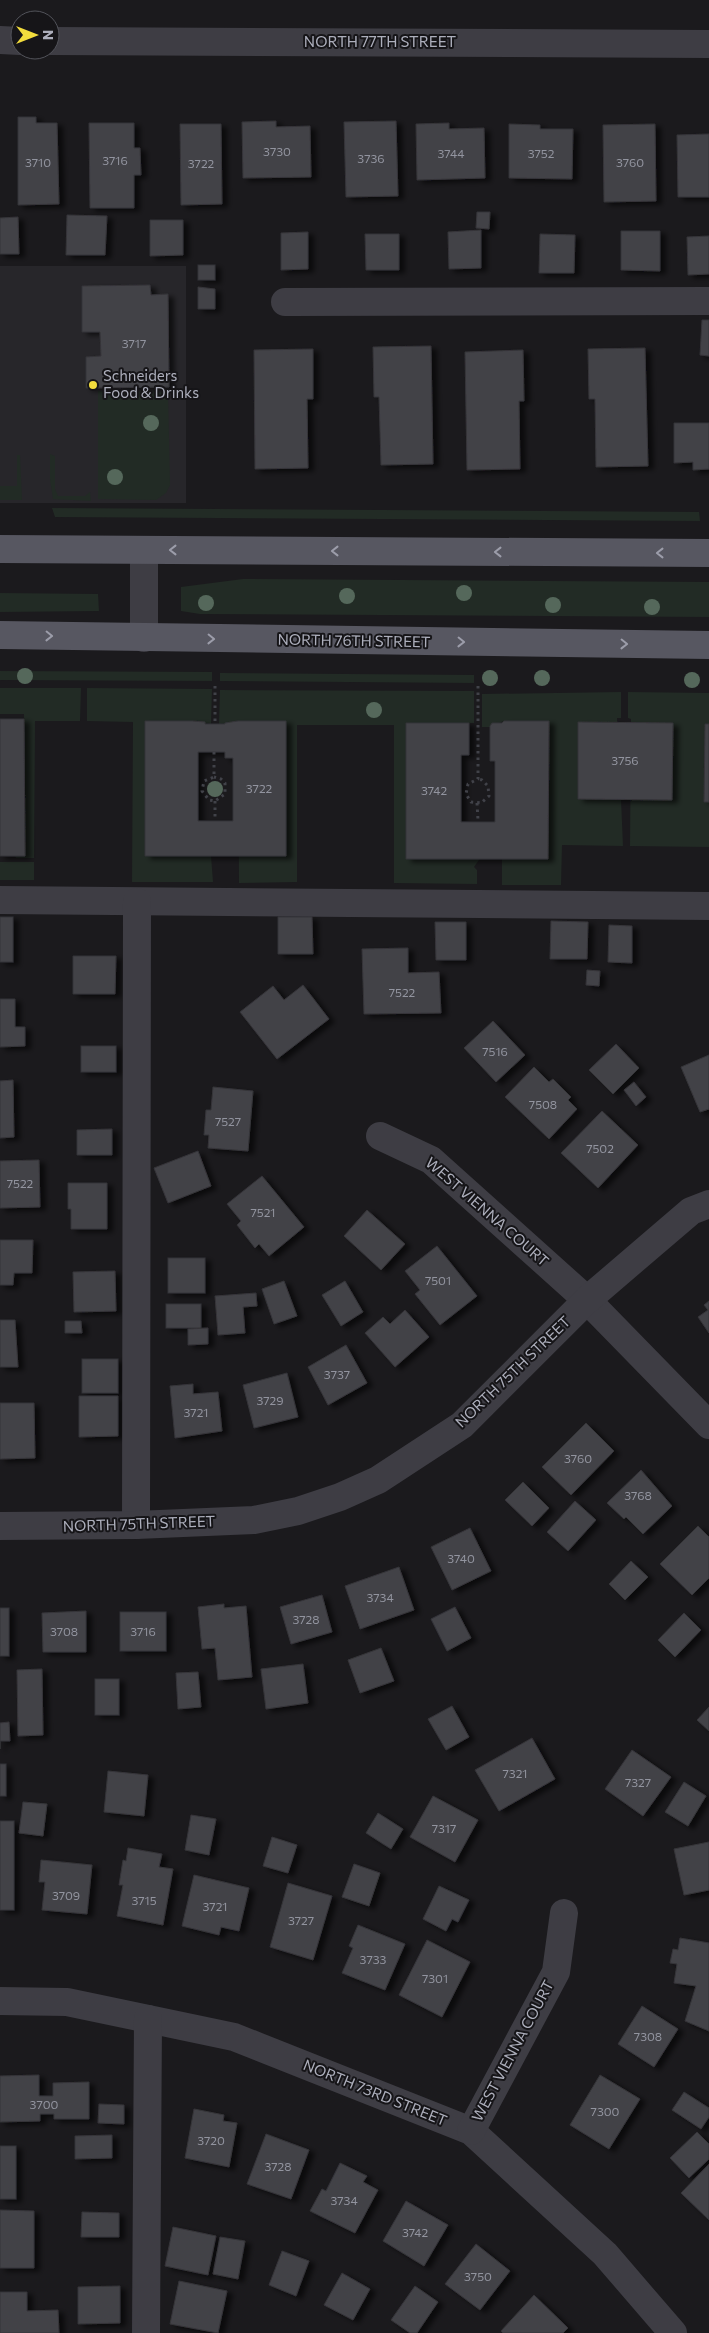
<svg xmlns="http://www.w3.org/2000/svg" width="709" height="2333" font-family="Commissioner,sans-serif">
<style>
.built{fill:#27262a}
.green{fill:#222b25}
.building{fill:#424247;stroke:#353439;fill-rule:evenodd;filter:url(#shadow)}
.lines{fill:none;stroke-linecap:round;stroke-linejoin:round}
.path{stroke:#414249;stroke-width:3;stroke-dasharray:2.5 4;stroke-linecap:butt}
.minor{stroke:#3e3d44;stroke-width:28}
.major{stroke:#575761;stroke-width:28}
.tree{fill:#55685b}
.oneway{stroke:#9c9daa}
.poi-dot{fill:#f2dc3d;stroke:#161518;stroke-width:2}
.labels{text-anchor:middle;stroke-width:4;stroke-linejoin:round;paint-order:stroke}
.number-label{font-size:12px;fill:#92949f}
.street-label{font-size:15px;fill:#adafbc;stroke:#161518}
.poi-label{font-size:15px;fill:#adafbc;stroke:#161518;text-anchor:start}
</style>
<defs>
<filter id="shadow"><feDropShadow dx="5.5" dy="3" stdDeviation="2.5" flood-color="#0009"/></filter>
</defs>
<rect width="100%" height="100%" fill="#1b1a1d"/>
<rect class="built" x="0" y="266" width="186" height="237"/>
<g class="green">
<path d="M98,391L168,392L170,485L166,493L156,500L98,499Z"/>
<path d="M50,454L55,456V489L58,496H85L90,492L91,501L53,499L50,479Z"/>
<path d="M17,455H20L22,500H0V486H17Z"/>
<path d="M52,508L699,512L700,521L55,517Z"/>
<path d="M243,579L709,582V617L200,614L181,611V587Z"/>
<path d="M0,593L98,594L99,611L0,612Z"/>
<path d="M0,671L212,672V681L0,680Z"/>
<path d="M220,673L474,675V683L220,681Z"/>
<path d="M0,688H81L80,721H35L34,858H16L15,856L25,855L24,714H0Z"/>
<path d="M87,688L212,689L211,724L192,721L145,722V856H211L213,882H132L133,722L87,721Z"/>
<path d="M220,690L474,691V723H461L406,858L481,857L474,867L477,870V884L394,883V725H297V882L239,883L238,723L219,724Z"/>
<path d="M621,692V718H617V723L578,722V799H621L623,846L562,845L561,885H502V858H548L549,721H504L490,727H482V694Z"/>
<path d="M628,692L709,693V724H705L704,801L709,802V847L630,846L631,723V719L628,718Z"/>
<rect x="0" y="862" width="34" height="18"/>
</g>
<g class="building">
<path d="M18,117H36V123H57L59,204L18,205Z"/>
<path d="M276,121V127L310,126L311,177L243,178L242,122Z"/>
<path d="M396,121L398,196L346,197L344,122Z"/>
<path d="M89,123H134V148H140L141,175H134V208H90Z"/>
<path d="M449,123V129L484,128L485,178L417,180L416,124Z"/>
<path d="M180,124H221L222,204L181,205Z"/>
<path d="M509,124L540,125V129H573L572,179L509,178Z"/>
<path d="M655,124L656,201L604,202L603,125Z"/>
<path d="M709,134V197H678L677,135Z"/>
<path d="M477,212H490L489,229L476,228Z"/>
<path d="M67,215L107,216L105,255H66Z"/>
<path d="M18,217L19,254H0V218Z"/>
<path d="M150,220H183V255L150,256Z"/>
<path d="M481,230V268L449,269L448,232Z"/>
<path d="M621,231H660V271L621,270Z"/>
<path d="M308,232V269L281,270V233Z"/>
<path d="M365,234H399V270H366Z"/>
<path d="M540,234L575,235L574,273H539Z"/>
<path d="M709,236V274L688,275L687,237Z"/>
<rect x="198" y="265" width="17" height="15"/>
<path d="M150,285L151,295L168,294L169,387L86,388V357L101,356L100,332H82V286Z"/>
<path d="M198,287L215,289V309H198Z"/>
<path d="M702,320H709V356L700,355Z"/>
<path d="M431,346L433,464L381,465L379,397H374L373,347Z"/>
<path d="M645,348L648,466L596,467L595,399H589L588,349Z"/>
<path d="M313,349V399H307L308,468L255,469L254,350Z"/>
<path d="M523,350L524,401H519L520,469L467,470L465,352Z"/>
<path d="M674,423H709V469L693,470V462L674,463Z"/>
<path d="M0,719H24L25,856H0Z"/>
<path d="M145,721H192L205,722V724H225V723L238,721H286V856H145ZM198,752H225V758H233V821H198Z"/>
<path d="M504,721H549L548,859H406V723H469V755H461V822H495V761H490V726L492,723H502Z"/>
<path d="M578,722L673,723L672,800L578,799Z"/>
<path d="M705,724H709V802H704Z"/>
<rect x="0" y="917" width="13" height="45"/>
<path d="M278,917H312L313,954H278Z"/>
<path d="M551,921L588,922L587,959H550Z"/>
<path d="M435,922H466V960H436Z"/>
<path d="M609,925L632,926V963L608,962Z"/>
<path d="M408,948V973L439,972L441,1013L364,1014L362,949Z"/>
<path d="M73,956H116L115,994H73Z"/>
<path d="M587,970L600,971L599,986L586,985Z"/>
<path d="M303,985L329,1019L277,1059L240,1012L273,986L284,1000Z"/>
<path d="M0,999H15V1027H25V1046L0,1047Z"/>
<path d="M493,1021L525,1055L496,1082L464,1048Z"/>
<path d="M616,1044L639,1068L613,1094L589,1070Z"/>
<rect x="81" y="1046" width="35" height="26"/>
<path d="M709,1055V1109L700,1112L681,1067Z"/>
<path d="M534,1067L549,1082L553,1079L571,1097L568,1100L577,1109L549,1139L505,1097Z"/>
<path d="M13,1080L14,1137L0,1138V1081Z"/>
<path d="M634,1082L646,1097L636,1106L624,1090Z"/>
<path d="M213,1087L253,1091L248,1151L208,1148L209,1135H204L206,1110H211Z"/>
<path d="M602,1111L638,1145L598,1188L561,1153Z"/>
<path d="M112,1129V1155H77V1130Z"/>
<path d="M198,1151L211,1186L168,1203L154,1168Z"/>
<path d="M39,1160L40,1207L0,1208V1161Z"/>
<path d="M262,1176L304,1227L269,1256L259,1244L255,1248L237,1225L241,1221L227,1204Z"/>
<path d="M68,1183H107V1229H71V1209H68Z"/>
<path d="M367,1210L405,1244L381,1270L344,1236Z"/>
<path d="M0,1240H33L32,1273H14L13,1285H0Z"/>
<path d="M437,1246L477,1296L440,1325L415,1294L420,1290L405,1271Z"/>
<rect x="168" y="1258" width="37" height="35"/>
<path d="M115,1271L116,1311L74,1312L73,1272Z"/>
<path d="M284,1281L297,1316L274,1324L262,1289Z"/>
<path d="M345,1281L363,1312L341,1326L322,1295Z"/>
<path d="M256,1293L257,1306L243,1307L245,1333L218,1335L215,1296Z"/>
<path d="M709,1301V1333L698,1317L708,1310L704,1305Z"/>
<rect x="166" y="1304" width="35" height="24"/>
<path d="M405,1310L429,1337L395,1367L365,1333L383,1317L390,1324Z"/>
<path d="M0,1320H15L18,1367H0Z"/>
<path d="M65,1321H81L82,1333H65Z"/>
<path d="M208,1328V1344L188,1345V1329Z"/>
<path d="M346,1345L367,1383L328,1405L308,1367Z"/>
<rect x="82" y="1359" width="36" height="34"/>
<path d="M287,1373L298,1417L254,1428L243,1385Z"/>
<path d="M193,1384V1394L218,1392L222,1431L175,1438L170,1386Z"/>
<path d="M79,1396H118V1436L79,1437Z"/>
<path d="M0,1403H34L35,1458L0,1459Z"/>
<path d="M586,1423L614,1451L571,1495L542,1467Z"/>
<path d="M641,1470L672,1506L643,1534L626,1517L624,1519L607,1503Z"/>
<path d="M523,1482L549,1508L532,1526L505,1500Z"/>
<path d="M575,1501L596,1520L568,1551L547,1532Z"/>
<path d="M698,1526L709,1537V1578L692,1595L660,1564Z"/>
<path d="M470,1528L491,1571L452,1590L431,1547Z"/>
<path d="M631,1561L648,1577L625,1600L609,1584Z"/>
<path d="M399,1567L414,1610L360,1629L345,1586Z"/>
<path d="M322,1595L332,1632L291,1644L280,1607Z"/>
<path d="M224,1604V1608L246,1606L252,1677L218,1680L215,1648L202,1649L198,1607Z"/>
<path d="M455,1607L471,1638L447,1651L431,1619Z"/>
<rect x="0" y="1608" width="9" height="48"/>
<path d="M86,1611V1652H43L42,1613Z"/>
<rect x="120" y="1612" width="46" height="39"/>
<path d="M684,1613L701,1630L675,1657L658,1640Z"/>
<path d="M381,1648L394,1681L360,1693L348,1660Z"/>
<path d="M303,1664L308,1703L266,1709L261,1669Z"/>
<path d="M42,1669L43,1735L18,1736L17,1670Z"/>
<path d="M198,1672L201,1707L178,1709L176,1673Z"/>
<rect x="95" y="1679" width="24" height="36"/>
<path d="M452,1706L469,1737L446,1750L428,1719Z"/>
<path d="M709,1707V1731L697,1720Z"/>
<path d="M9,1722L10,1741H0V1749V1723Z"/>
<path d="M532,1738L555,1779L499,1811L475,1770Z"/>
<path d="M632,1750L671,1777L643,1816L605,1789Z"/>
<rect x="0" y="1764" width="6" height="32"/>
<path d="M108,1771L148,1775L144,1816L104,1812Z"/>
<path d="M684,1782L706,1796L688,1826L665,1812Z"/>
<path d="M433,1796L478,1820L455,1862L410,1837Z"/>
<path d="M23,1802L47,1804L43,1836L19,1833Z"/>
<path d="M378,1813L403,1829L391,1849L366,1833Z"/>
<path d="M191,1815L216,1819L209,1855L185,1850Z"/>
<rect x="0" y="1821" width="14" height="89"/>
<path d="M272,1837L297,1845L288,1873L263,1866Z"/>
<path d="M709,1842V1890L684,1895L674,1849Z"/>
<path d="M128,1848L162,1854L159,1867L173,1869L163,1925L117,1916L123,1885H119L123,1860L126,1861Z"/>
<path d="M41,1860L92,1865L87,1914L42,1910L45,1882H39Z"/>
<path d="M354,1864L380,1873L369,1906L342,1897Z"/>
<path d="M194,1875L249,1888L239,1931L221,1927L219,1935L182,1926Z"/>
<path d="M288,1883L332,1896L313,1960L270,1947Z"/>
<path d="M439,1886L469,1900L458,1922L452,1919L446,1931L423,1919Z"/>
<path d="M358,1925L405,1944L385,1990L342,1973L353,1948L349,1946Z"/>
<path d="M680,1938L709,1943V2031L685,2021L696,1986L674,1983L677,1964L670,1963L673,1949L678,1950Z"/>
<path d="M427,1940L470,1962L442,2017L399,1995Z"/>
<path d="M642,2006L678,2029L654,2067L618,2044Z"/>
<path d="M39,2075V2096H53V2083L89,2082V2119H54V2114H40V2121L0,2122V2076Z"/>
<path d="M600,2075L640,2099L609,2149L570,2125Z"/>
<path d="M684,2092L709,2108V2117L701,2129L672,2110Z"/>
<path d="M99,2104L124,2105V2124L98,2123Z"/>
<path d="M194,2109L224,2115L223,2121L237,2123L229,2167L185,2158Z"/>
<path d="M697,2132L709,2144V2159L689,2178L670,2158Z"/>
<path d="M266,2134L309,2150L291,2199L247,2184Z"/>
<path d="M112,2135V2158L75,2159V2136Z"/>
<rect x="0" y="2146" width="16" height="53"/>
<path d="M340,2163L367,2176L363,2182L378,2190L355,2233L310,2211L322,2189L326,2191Z"/>
<path d="M709,2164V2220L681,2193Z"/>
<path d="M406,2201L448,2225L424,2266L383,2241Z"/>
<path d="M0,2210L34,2211V2268H0Z"/>
<path d="M82,2212L119,2213V2237H81Z"/>
<path d="M173,2227L216,2236L208,2275L165,2266Z"/>
<path d="M220,2237L245,2241L238,2279L213,2274Z"/>
<path d="M476,2244L510,2271L480,2310L445,2284Z"/>
<path d="M282,2251L309,2261L296,2296L269,2285Z"/>
<path d="M342,2273L370,2289L353,2320L324,2305Z"/>
<path d="M179,2281L227,2291L218,2333L170,2324Z"/>
<path d="M120,2286V2323L78,2324V2287Z"/>
<path d="M415,2286L438,2302L417,2333H410L391,2320Z"/>
<path d="M0,2292H27V2311L58,2310L59,2333H0Z"/>
<path d="M534,2295L568,2328L563,2333H503L501,2331Z"/>
</g>
<g class="lines">
<g class="path">
<path d="M215,686V724"/>
<path d="M478,686V779L468,784L466,794L471,802L481,803L489,796L488,786L482,780L478,779"/>
<path d="M214,752V777L204,781L202,791L209,800L215,801L225,794V783L221,779L214,777"/>
<path d="M215,801V819"/>
<path d="M477,803L478,820"/>
</g>
<g class="minor">
<path d="M0,40L20,41"/>
<path d="M50,41L709,44"/>
<path d="M285,302L709,301"/>
<path d="M144,550V638"/>
<path d="M0,900L709,906"/>
<path d="M380,1136L431,1160L587,1300L709,1425"/>
<path d="M136,1525L137,902"/>
<path d="M0,1526L136,1525L254,1520L298,1511L340,1497L378,1480L462,1425L587,1300L691,1211L709,1204"/>
<path d="M0,2001L67,2002L234,2037L471,2131L605,2254L673,2333"/>
<path d="M471,2131L556,1972L564,1913"/>
<path d="M146,2333L148,2019"/>
</g>
<g class="major">
<path d="M0,549L709,553"/>
<path d="M0,635L709,645"/>
</g>
</g>
<g class="tree">
<circle cx="151" cy="423" r="8"/>
<circle cx="115" cy="477" r="8"/>
<circle cx="464" cy="593" r="8"/>
<circle cx="347" cy="596" r="8"/>
<circle cx="206" cy="603" r="8"/>
<circle cx="553" cy="605" r="8"/>
<circle cx="652" cy="607" r="8"/>
<circle cx="25" cy="676" r="8"/>
<circle cx="490" cy="678" r="8"/>
<circle cx="542" cy="678" r="8"/>
<circle cx="692" cy="680" r="8"/>
<circle cx="374" cy="710" r="8"/>
<circle cx="215" cy="789" r="8"/>
</g>
<defs><path id="oneway-chevron" d="M-2-3.5L2.5 0L-2 3.5" fill="none" stroke-width="1.6" stroke-linecap="round" stroke-linejoin="round" transform="scale(1.25)"/></defs>
<g class="oneway">
<use href="#oneway-chevron" transform="translate(173 550) rotate(-180)"/>
<use href="#oneway-chevron" transform="translate(335 551) rotate(-180)"/>
<use href="#oneway-chevron" transform="translate(498 552) rotate(-180)"/>
<use href="#oneway-chevron" transform="translate(660 553) rotate(-180)"/>
<use href="#oneway-chevron" transform="translate(49 636) rotate(1)"/>
<use href="#oneway-chevron" transform="translate(211 639) rotate(1)"/>
<use href="#oneway-chevron" transform="translate(461 642) rotate(1)"/>
<use href="#oneway-chevron" transform="translate(624 644) rotate(1)"/>
</g>
<circle class="poi-dot" cx="93" cy="385" r="5"/>
<g class="labels">
<g class="number-label">
<text x="277" y="156">3730</text>
<text x="451" y="158">3744</text>
<text x="541" y="158">3752</text>
<text x="371" y="163">3736</text>
<text x="115" y="165">3716</text>
<text x="38" y="167">3710</text>
<text x="630" y="167">3760</text>
<text x="201" y="168">3722</text>
<text x="134" y="348">3717</text>
<text x="625" y="765">3756</text>
<text x="259" y="793">3722</text>
<text x="434" y="795">3742</text>
<text x="402" y="997">7522</text>
<text x="495" y="1056">7516</text>
<text x="543" y="1109">7508</text>
<text x="228" y="1126">7527</text>
<text x="600" y="1153">7502</text>
<text x="20" y="1188">7522</text>
<text x="263" y="1217">7521</text>
<text x="438" y="1285">7501</text>
<text x="337" y="1379">3737</text>
<text x="270" y="1405">3729</text>
<text x="196" y="1417">3721</text>
<text x="578" y="1463">3760</text>
<text x="638" y="1500">3768</text>
<text x="461" y="1563">3740</text>
<text x="380" y="1602">3734</text>
<text x="306" y="1624">3728</text>
<text x="64" y="1636">3708</text>
<text x="143" y="1636">3716</text>
<text x="515" y="1778">7321</text>
<text x="638" y="1787">7327</text>
<text x="444" y="1833">7317</text>
<text x="66" y="1900">3709</text>
<text x="144" y="1905">3715</text>
<text x="215" y="1911">3721</text>
<text x="301" y="1925">3727</text>
<text x="373" y="1964">3733</text>
<text x="435" y="1983">7301</text>
<text x="648" y="2041">7308</text>
<text x="44" y="2109">3700</text>
<text x="605" y="2116">7300</text>
<text x="211" y="2145">3720</text>
<text x="278" y="2171">3728</text>
<text x="344" y="2205">3734</text>
<text x="415" y="2237">3742</text>
<text x="478" y="2281">3750</text>
</g>
<g class="street-label">
<text x="380" y="47">NORTH 77TH STREET</text>
<text transform="translate(354 641) rotate(1)" y="5">NORTH 76TH STREET</text>
<text transform="translate(487 1212) rotate(41)" y="5">WEST VIENNA COURT</text>
<text transform="translate(513 1372) rotate(-44)" y="5">NORTH 75TH STREET</text>
<text transform="translate(139 1524) rotate(-2)" y="5">NORTH 75TH STREET</text>
<text transform="translate(513 2051) rotate(-62)" y="5">WEST VIENNA COURT</text>
<text transform="translate(375 2093) rotate(22)" y="5">NORTH 73RD STREET</text>
</g>
<g class="poi-label">
<text x="103" y="381">Schneiders<tspan x="103" dy="17">Food &amp; Drinks</tspan></text>
</g>
</g>
<g transform="translate(35 35) rotate(90)"><circle r="24" fill="#161518" stroke="#52535a"/>
<path d="M0-4L9 19L0 12L-9 19Z" fill="#f2dc3d"/>
<text y="-8" font-size="14" font-weight="bold" text-anchor="middle" fill="#adafbc">N</text>
</g>
</svg>
